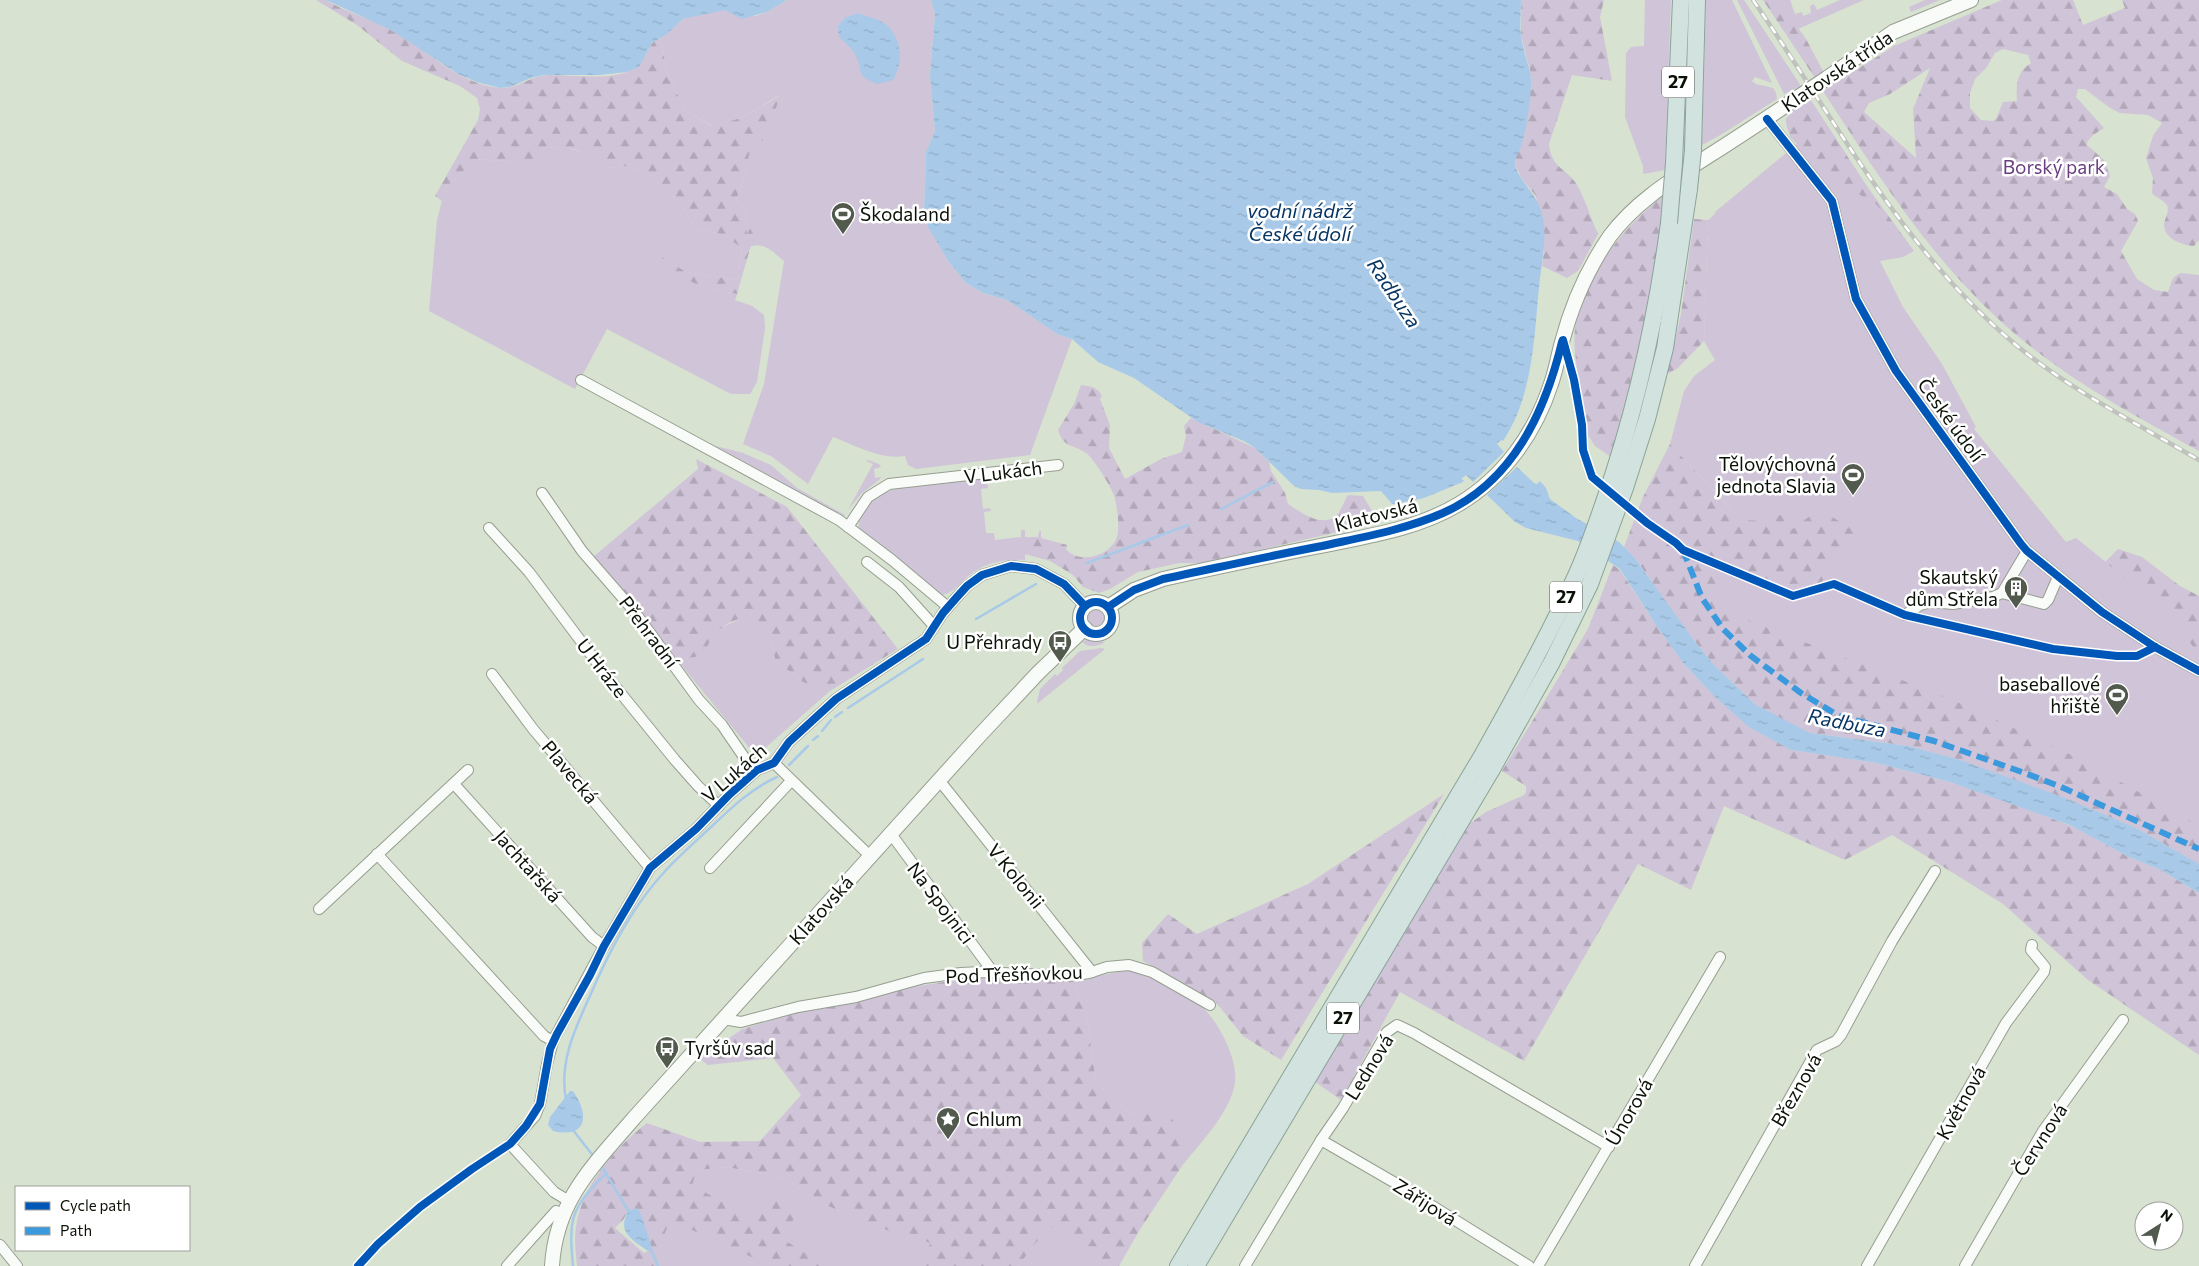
<svg xmlns="http://www.w3.org/2000/svg" width="2199" height="1266" font-family="Commissioner,sans-serif">
<style>
.green{fill:#d0c4d8}
.forest{fill:url(#forest-firs);fill-rule:evenodd}
.water{fill:url(#water-ripples)}
.lines{fill:none;stroke-linecap:round;stroke-linejoin:round}
.stream{stroke:#a8cae8;stroke-width:2.5}
.minor-casing{stroke:#969e90;stroke-width:12}
.secondary-casing{stroke:#969e90;stroke-width:16}
.trunk-casing{stroke:#8ba399;stroke-width:18}
.minor{stroke:#f9fbf8;stroke-width:10}
.secondary{stroke:#f9fbf8;stroke-width:14}
.trunk{stroke:#d2e2de;stroke-width:16}
.rail-casing{stroke:#bfc2bd;stroke-width:4.5}
.rail{stroke:#fff;stroke-width:2.5;stroke-dasharray:8;stroke-linecap:butt}
.secondary-bridge-casing{stroke:#969e90;stroke-width:16;stroke-linecap:butt}
.trunk-bridge-casing{stroke:#8ba399;stroke-width:18;stroke-linecap:butt}
.secondary-bridge{stroke:#f9fbf8;stroke-width:14}
.trunk-bridge{stroke:#d2e2de;stroke-width:16}
.quiet{stroke:#3a9add;stroke-width:6;stroke-dasharray:12 6;stroke-linecap:butt}
.cycleway-casing{stroke:#fff;stroke-width:11}
.cycleway{stroke:#0057b8;stroke-width:8}
.labels{text-anchor:middle;stroke-width:5;stroke-linejoin:round;paint-order:stroke}
.shield{fill:#fff;stroke:#545851;stroke-width:1}
.shield-label{font-size:18px;font-weight:bold;fill:#0a1106}
.street-label{font-size:19px;fill:#0a1106;stroke:#fff}
.park-label{font-size:19px;fill:#693d80;stroke:#fff}
.poi-label{font-size:19px;fill:#0a1106;stroke:#fff;text-anchor:end}
.water-label{font-size:20px;font-style:italic;fill:#073663;stroke:#fff}
</style>
<defs>
<pattern id="forest-firs" width="22" height="20" patternUnits="userSpaceOnUse" patternTransform="scale(1.25)"><rect width="22" height="20" fill="#d0c4d8"/><path d="M5 1l3.5 6h-7zM16 11l3.5 6h-7z" fill="#b1a7b8"/></pattern>
<pattern id="water-ripples" width="26" height="14" patternUnits="userSpaceOnUse" patternTransform="scale(1.25)"><rect width="26" height="14" fill="#a8cae8"/><path d="M2 4q2-2 4 0t4 0M15 11q2-2 4 0t4 0" fill="none" stroke="#8facc6"/></pattern>
</defs>
<rect width="100%" height="100%" fill="#d7e2d0"/>
<g class="green">
<path d="M787,0H931L935,14L930,75L935,131L926,152L924,213L949,262L966,283L983,293L1007,300L1057,334L1072,339L1030,455L916,469L908,465L905,456C880,460 857,446 833,437L808,484L771,456L743,444L764,384L784,261C771,251 767,242 749,247L760,213L747,235L745,211L736,199L741,188L751,146L780,95L741,118L713,126L685,111L666,69L663,49L659,37L667,34L683,19L725,9L756,16L767,12Z"/>
<path d="M1645,0H1671L1665,170L1643,174V166L1625,117L1626,53L1631,47L1644,46Z"/>
<path d="M1706,0H1732L1772,83L1755,77L1752,81L1756,84L1773,88L1776,93L1777,99L1722,134L1702,145Z"/>
<path d="M1737,0H1744L1801,86L1784,94Z"/>
<path d="M1778,0H1790L1795,14L1802,12L1803,16L1811,13L1810,6L1814,4L1817,10L1840,0H1864L1798,29Z"/>
<path d="M1925,0H1940L1911,12L1909,7Z"/>
<path d="M1810,99L1868,188L1914,251L1903,257L1880,261L1903,307L1942,364L1976,427L1974,429L2066,542L2076,538L2172,615L2199,614V864L2136,828L1957,759L1908,746L1693,639L1653,584L1731,509L1670,444L1684,391L1694,376L1715,360L1704,341L1708,220L1715,214V212L1797,144L1790,137L1786,119L1794,110Z"/>
<path d="M564,147L595,155L609,168L625,166L647,174L679,201L696,229L722,234L742,248L738,280L686,272L654,253L702,287L737,294L735,300L752,306L764,315L765,328L757,382L750,394H731L607,329L575,389L429,311L437,220L445,189L476,159L515,162L542,148Z"/>
<path d="M716,446L743,453L771,465L797,488L845,515L842,517L719,450Z"/>
<path d="M868,460L879,464L881,467L874,469L875,478L881,477L880,479L861,494L848,510L873,464L866,461Z"/>
<path d="M983,479L987,482L988,488L981,489L983,509L990,508L991,511L984,512L986,533H994L995,540L1021,537V530H1025V560C1003,559 983,563 966,578C958,586 953,593 941,595L859,529C855,487 912,486 940,483C954,481 969,478 983,479Z"/>
<circle cx="1096" cy="618" r="8"/>
<path d="M740,619L772,641L775,660L803,682L830,691L756,756L677,660L695,657L720,628Z"/>
<path d="M1091,638L1105,642C1098,647 1088,648 1082,642Z"/>
<path d="M1102,648L1105,649L1038,703L1037,702L1040,689L1055,674L1057,676L1063,670L1062,668L1080,651Z"/>
<path d="M1127,970C1133,971 1141,970 1146,973C1163,980 1189,994 1202,1007C1219,1022 1238,1060 1235,1082C1231,1112 1200,1143 1182,1166L1188,1140L1168,1115L1128,1112L1096,1083L1087,1018L1074,981Z"/>
<path d="M727,1167L784,1178L823,1204L868,1222L923,1234L1004,1266H661L652,1248L697,1170Z"/>
<path d="M1049,1226L1111,1266H1018Z"/>
</g>
<g class="forest">
<path d="M316,0H326C347,13 370,18 391,30C428,50 457,84 501,88C518,89 532,74 551,75C577,75 611,81 634,69C642,65 647,45 659,37L663,49L666,69L685,111L712,126L741,118L781,95L763,140L751,147L741,188L736,199L745,211L747,234L761,210L737,294L702,287L656,264L654,252L686,272L738,280L742,248L722,234L696,229L679,201L647,174L625,166L609,168C588,149 569,146 542,148L532,161L515,162L476,159L445,189L442,201L435,196L478,120L480,109L477,98L460,86L402,61L357,25Z"/>
<path d="M1521,0H1604L1600,17L1612,81L1572,75L1549,144C1551,167 1565,168 1575,182C1584,195 1591,219 1598,234L1578,271L1567,278L1542,266L1544,252L1536,196L1522,179L1515,164L1516,155L1521,145L1531,87L1530,70L1521,36Z"/>
<path d="M1763,0H1778L1806,39L1824,73L1815,78Z"/>
<path d="M2002,0H2073L2083,25L2125,8L2122,0H2199V240L2194,246C2182,245 2164,239 2164,225C2164,219 2170,212 2167,205C2164,200 2156,198 2152,193L2153,178L2146,158L2153,136L2162,123L2148,115L2120,113L2110,108L2085,89H2078L2076,97L2104,128L2093,135L2087,142V145L2104,160L2110,176L2104,187L2117,194L2127,209L2135,214L2138,221L2121,251L2137,279L2154,290L2168,292L2173,278L2177,275L2181,273L2199,275V451C2143,420 2086,390 2035,350C1945,281 1884,185 1823,91L1894,46ZM2003,49L2028,55L2031,63C2016,73 2016,84 2017,101L2003,102L1996,119L1993,121L1981,120L1970,108V93L1975,79L1986,68L1995,53ZM1930,68L1913,109L1916,158L1864,112L1869,103L1890,94Z"/>
<path d="M1810,99L1868,188L1908,243C1888,240 1888,211 1872,201C1863,196 1853,192 1845,187C1827,175 1784,141 1786,119L1794,110Z"/>
<path d="M1663,196C1655,285 1637,372 1611,457L1595,446L1588,435C1584,405 1572,358 1575,328C1576,321 1579,313 1582,306C1596,262 1626,225 1663,196Z"/>
<path d="M1694,219L1708,220L1704,341L1678,368L1667,374L1681,314Z"/>
<path d="M1081,385C1090,386 1098,387 1102,396L1100,399L1110,425L1109,448L1125,479L1161,459L1182,452L1186,436L1184,426L1191,418L1255,448L1269,462L1271,471L1285,493L1288,504C1300,512 1322,528 1336,516C1341,511 1344,501 1348,495L1363,496L1372,511L1358,526L1342,531L1203,563H1179L1138,572L1110,589L1099,593L1083,587L1073,575L1050,561L1025,554V537H1038L1039,531H1041V538L1067,545L1066,549C1079,565 1111,556 1117,537C1120,527 1117,505 1114,495C1111,487 1093,457 1086,453C1074,444 1064,449 1058,430L1074,404Z"/>
<path d="M1670,444L1741,520L1766,521L1783,514L1793,529L1819,509L1857,532L1814,593L1717,566V608L1953,700L2078,758L2199,826V864L2136,828L2069,800L1957,759L1908,746L1810,733L1783,721L1756,705L1714,665L1693,639L1634,557L1624,547L1643,497Z"/>
<path d="M696,459L787,507L898,649L830,691L803,682L775,660L772,641L740,619C723,623 710,635 706,651L695,657L677,660L593,557L698,469Z"/>
<path d="M2118,549L2142,557L2180,586L2199,596V656L2172,615L2105,562Z"/>
<path d="M1613,565L1620,570L1658,628L1684,664L1715,697L1791,750L1877,763L1950,782L2000,799L2074,827L2129,857L2159,869L2199,893V1055L2088,980L2003,904L1892,835L1845,860L1724,806L1691,890L1638,864L1524,1061L1400,992L1341,1100L1314,1081L1469,824L1486,812L1524,795L1526,792V786L1502,771L1588,629Z"/>
<path d="M1444,794L1281,1060L1243,1036L1215,1001L1143,961L1142,943L1168,914L1197,934L1308,884Z"/>
<path d="M983,976L1074,981L1087,1018L1096,1083L1128,1112L1168,1114L1189,1140L1182,1166L1139,1231L1119,1266H1111L1049,1226L1018,1266H916L931,1243L892,1232L823,1204L784,1178L727,1167L697,1170L692,1185L756,1221L769,1194L798,1213L781,1238L826,1266H771L670,1220L659,1248H653L661,1266H577C576,1254 574,1239 576,1227C582,1185 615,1148 647,1123L700,1142L760,1141L801,1095L773,1058L708,1065L700,1059L742,1029L823,1005L905,988ZM637,1209L641,1214L648,1251L644,1253L615,1228L623,1220L628,1211Z"/>
</g>
<g class="water">
<path d="M326,0H787L767,12L742,19L725,10L683,19L667,34L652,43L639,67L627,72L600,75H544L531,78L510,87L500,88L477,82L458,74L391,30Z"/>
<path d="M931,0H1521C1521,14 1519,28 1522,42C1525,57 1532,71 1531,86C1530,105 1527,128 1521,146C1519,152 1515,157 1515,164C1518,180 1537,193 1542,214C1547,236 1543,255 1540,278C1534,331 1535,393 1503,441L1501,440L1497,444L1504,452L1473,482L1466,475L1461,479L1464,480L1463,482L1424,498L1396,504H1392L1381,491L1332,493L1319,490L1301,489L1294,486L1255,448L1246,442L1198,422L1134,378L1098,362L1072,339L1057,334L1007,300L983,293L966,283L949,262L928,227L924,213L926,152L935,131L930,75L935,14Z"/>
<path d="M858,13C866,16 877,19 884,23C902,36 904,63 893,80L877,84C855,74 864,76 857,58C853,48 846,44 839,37L838,26L845,18Z"/>
<path d="M1517,467L1534,483L1537,484L1540,481L1546,488L1550,499L1576,518L1619,542L1634,557L1693,639L1714,665L1756,705L1810,733L1908,746L1957,759L2065,798L2136,828L2199,864V893L2159,869L2129,857L2070,825L1950,782L1877,763L1791,750L1749,727L1715,697L1684,664L1658,628L1620,569L1578,541L1526,528L1515,522L1487,495Z"/>
<path d="M570,1091H573C590,1115 587,1139 553,1131L548,1125L550,1117Z"/>
<path d="M637,1208L641,1214L652,1248L648,1251C631,1239 617,1232 628,1211Z"/>
</g>
<g class="lines">
<g class="stream">
<path d="M1221,509L1273,482"/>
<path d="M1087,563L1188,525"/>
<path d="M976,619L1036,584"/>
<path d="M848,708L923,659"/>
<path d="M835,717L842,712"/>
<path d="M822,731L831,720"/>
<path d="M813,740L818,736"/>
<path d="M789,765L808,746"/>
<path d="M566,1100C559,1063 574,1031 589,998C609,952 632,906 667,869C681,854 696,841 711,827C731,808 752,788 777,777"/>
<path d="M573,1130L594,1157"/>
<path d="M601,1165L629,1212"/>
<path d="M650,1247L658,1266"/>
<path d="M573,1266C572,1253 570,1239 572,1226C574,1204 592,1188 606,1173"/>
</g>
<g class="minor-casing">
<g id="minor">
<path d="M1767,119L1832,201L1856,299L1896,371L2021,544L2027,551L2102,612L2155,647L2199,671"/>
<path d="M581,380L839,520L892,560L948,607"/>
<path d="M542,493L582,551L634,611L699,700L722,725L746,760L757,770"/>
<path d="M848,527L868,497L889,484L1058,465"/>
<path d="M489,528L529,572L610,680L675,760L698,786L719,806"/>
<path d="M867,562L899,587L934,626"/>
<path d="M2002,593L2044,604L2048,600L2058,577"/>
<path d="M1905,615L1920,605L1931,602L1953,604L1993,597L2002,593L2027,551"/>
<path d="M492,674L533,729L650,868"/>
<path d="M774,763L870,856"/>
<path d="M939,780L1092,972"/>
<path d="M454,784L592,937L604,946"/>
<path d="M891,834L993,972"/>
<path d="M377,854L544,1036L553,1041"/>
<path d="M710,868L791,781"/>
<path d="M319,909L468,770"/>
<path d="M723,1019L741,1022L798,1007L856,997L924,978L961,973L982,972L1069,976L1089,973L1107,967L1129,965L1152,972L1210,1005"/>
<path d="M1321,1140L1397,1184L1529,1266"/>
<path d="M569,1201L554,1192L510,1144L535,1116L540,1104L547,1064L553,1041L604,946L643,880L650,868L696,829L730,794L757,770L774,763L789,742L836,699L926,639L943,613L957,597L967,586L982,575L1011,566L1036,569L1064,584L1085,606"/>
<path d="M0,1245L17,1266"/>
<path d="M507,1266L556,1211"/>
<path d="M1245,1266L1321,1140L1343,1108L1387,1032L1397,1025L1414,1033L1609,1147"/>
<path d="M1538,1266L1720,957"/>
<path d="M1695,1266L1817,1050L1836,1041L1841,1035L1892,941L1935,871"/>
<path d="M1867,1266L2006,1023L2044,972L2045,967L2031,950L2032,945"/>
<path d="M1965,1266L2043,1131L2123,1020"/>
</g>
</g>
<g class="secondary-casing">
<g id="secondary">
<path d="M1827,78L1893,32L1971,0"/>
<circle cx="1096" cy="618" r="16"/>
<path d="M1108,607L1134,590L1163,579C1213,568 1264,557 1315,547C1363,537 1416,530 1459,504C1504,477 1535,433 1551,384C1556,370 1558,356 1562,342C1572,304 1588,268 1610,236C1636,201 1673,179 1710,155C1740,136 1770,116 1800,96"/>
<path d="M552,1266C556,1200 593,1166 634,1118L980,735L1038,673L1085,628"/>
</g>
</g>
<g class="trunk-casing">
<g id="trunk">
<path d="M1693,150L1697,0"/>
<path d="M1674,163L1681,0"/>
<path d="M1178,1266L1483,754C1515,697 1547,639 1574,580C1586,555 1595,528 1604,502C1636,411 1656,319 1669,223"/>
<path d="M1196,1266L1491,771L1552,662L1590,584L1625,488L1647,419L1665,348L1689,189"/>
</g>
</g>
<use href="#minor" class="minor"/>
<use href="#secondary" class="secondary"/>
<use href="#trunk" class="trunk"/>
<g class="rail-casing">
<path id="rail" d="M1753,0C1835,119 1903,251 2016,345C2072,391 2136,423 2199,460"/>
</g>
<use href="#rail" class="rail"/>
<g class="secondary-bridge-casing">
<path id="secondary-bridge" d="M1800,96L1827,78"/>
</g>
<g class="trunk-bridge-casing">
<g id="trunk-bridge">
<path d="M1689,189L1693,150"/>
<path d="M1669,223L1674,163"/>
</g>
</g>
<use href="#secondary-bridge" class="secondary-bridge"/>
<use href="#trunk-bridge" class="trunk-bridge"/>
<path class="quiet" d="M1683,550L1702,598L1723,629L1751,656L1801,693L1839,716L1934,741L2022,772L2059,786L2199,849"/>
<g class="cycleway-casing">
<g id="cycleway">
<path d="M1767,119L1832,201L1856,299L1896,371L2021,544L2027,551L2102,612L2155,647L2199,671"/>
<path d="M1563,340L1574,380L1582,425L1583,450L1592,477L1647,523L1676,543L1683,550L1793,596L1834,584L1905,615L2053,649L2117,656H2137L2155,647"/>
<circle cx="1096" cy="618" r="16"/>
<path d="M1108,607L1134,590L1163,579C1216,568 1269,556 1322,546C1363,537 1404,530 1443,513C1513,482 1545,412 1562,342"/>
<path d="M358,1266L378,1244L420,1207L472,1169L510,1144L526,1126L540,1104L550,1049L557,1034L590,975L604,946L643,880L650,868L696,829L730,794L757,770L774,763L789,742L836,699L926,639L943,613L957,597L967,586L982,575L1011,566L1036,569L1064,584L1085,606"/>
</g>
</g>
<use href="#cycleway" class="cycleway"/>
</g>
<defs>
<g id="stadium-pin" transform="scale(1.25)"><path d="M0 17L-7.5 6A9.5 9.5 0 1 1 7.5 6Z" fill="#525a4d" stroke="#fff"/><path d="M0-5a6.5 5 0 1 0 0 10a6.5 5 0 1 0 0-10ZM-3.5-1.8h7v3.6h-7Z" fill="#fff"/></g>
<g id="building-pin" transform="scale(1.25)"><path d="M0 17L-7.5 6A9.5 9.5 0 1 1 7.5 6Z" fill="#525a4d" stroke="#fff"/><path d="M-4-6H4V6H1V3H-1V6H-4ZM-2.5-4.3h1.7v1.8h-1.7ZM.8-4.3h1.7v1.8H.8ZM-2.5-1h1.7V.8h-1.7ZM.8-1h1.7V.8H.8Z" fill="#fff"/></g>
<g id="bus-pin" transform="scale(1.25)"><path d="M0 17L-7.5 6A9.5 9.5 0 1 1 7.5 6Z" fill="#525a4d" stroke="#fff"/><path d="M-5-6H5V4H4V6H2V4H-2V6H-4V4H-5ZM-3.5-4V0h7V-4ZM-3.5 1.2v1.5H-2V1.2ZM2 1.2v1.5H3.5V1.2Z" fill="#fff"/></g>
<g id="sight-pin" transform="scale(1.25)"><path d="M0 17L-7.5 6A9.5 9.5 0 1 1 7.5 6Z" fill="#525a4d" stroke="#fff"/><path d="M0-6L1.8-2.2L6-1.7L2.9 1.2L3.7 5.4L0 3.3L-3.7 5.4L-2.9 1.2L-6-1.7L-1.8-2.2Z" fill="#fff"/></g>
</defs>
<g fill-rule="evenodd">
<use href="#stadium-pin" x="843" y="214"/>
<use href="#stadium-pin" x="1853" y="475"/>
<use href="#building-pin" x="2016" y="588"/>
<use href="#bus-pin" x="1060" y="642"/>
<use href="#stadium-pin" x="2117" y="695"/>
<use href="#bus-pin" x="667" y="1048"/>
<use href="#sight-pin" x="948" y="1119"/>
</g>
<g class="labels">
<g class="shield">
<rect x="1662" y="66.5" width="32" height="31" rx="4"/>
<rect x="1550" y="581.5" width="32" height="31" rx="4"/>
<rect x="1327" y="1002.5" width="32" height="31" rx="4"/>
</g>
<g class="shield-label">
<text x="1678" y="88">27</text>
<text x="1566" y="603">27</text>
<text x="1343" y="1024">27</text>
</g>
<g class="street-label">
<text transform="translate(1837 71) rotate(-34)" y="7">Klatovská třída</text>
<text transform="translate(1951 420) rotate(54)" y="7">České údolí</text>
<text transform="translate(1003 472) rotate(-7)" y="7">V Lukách</text>
<text transform="translate(1376 515) rotate(-14)" y="7">Klatovská</text>
<text transform="translate(649 632) rotate(53)" y="7">Přehradní</text>
<text transform="translate(602 668) rotate(52)" y="7">U Hráze</text>
<text transform="translate(570 772) rotate(50)" y="7">Plavecká</text>
<text transform="translate(734 773) rotate(-41)" y="7">V Lukách</text>
<text transform="translate(528 866) rotate(48)" y="7">Jachtařská</text>
<text transform="translate(1016 876) rotate(51)" y="7">V Kolonii</text>
<text transform="translate(941 903) rotate(53)" y="7">Na Spojnici</text>
<text transform="translate(821 910) rotate(-48)" y="7">Klatovská</text>
<text transform="translate(1014 974) rotate(-2)" y="7">Pod Třešňovkou</text>
<text transform="translate(1369 1067) rotate(-58)" y="7">Lednová</text>
<text transform="translate(1796 1090) rotate(-60)" y="7">Březnová</text>
<text transform="translate(1961 1103) rotate(-61)" y="7">Květnová</text>
<text transform="translate(1629 1112) rotate(-60)" y="7">Únorová</text>
<text transform="translate(2040 1140) rotate(-57)" y="7">Červnová</text>
<text transform="translate(1425 1202) rotate(32)" y="7">Zářijová</text>
</g>
<g class="park-label">
<text x="2054" y="174">Borský park</text>
</g>
<g class="poi-label">
<text x="860" y="221" text-anchor="start">Škodaland</text>
<text x="1836" y="471">Tělovýchovná<tspan x="1836" dy="22">jednota Slavia</tspan></text>
<text x="1998" y="584">Skautský<tspan x="1998" dy="22">dům Střela</tspan></text>
<text x="1042" y="649">U Přehrady</text>
<text x="2100" y="691">baseballové<tspan x="2100" dy="22">hřiště</tspan></text>
<text x="684" y="1055" text-anchor="start">Tyršův sad</text>
<text x="966" y="1126" text-anchor="start">Chlum</text>
</g>
<g class="water-label">
<text x="1300" y="218">vodní nádrž<tspan x="1300" dy="23">České údolí</tspan></text>
<text transform="translate(1394 293) rotate(56)" y="7">Radbuza</text>
<text transform="translate(1847 723) rotate(11)" y="7">Radbuza</text>
</g>
</g>
<rect x="15" y="1186" width="175" height="65" fill="#ffffff" stroke="#9da09b"/>
<rect x="25" y="1202" width="25" height="8" fill="#0057b8" stroke="#9da09b"/>
<text x="60" y="1211" font-size="15" fill="#0a1106">Cycle path</text>
<rect x="25" y="1227" width="25" height="8" fill="#3a9add" stroke="#9da09b"/>
<text x="60" y="1236" font-size="15" fill="#0a1106">Path</text>
<g transform="translate(2159 1226) rotate(36)"><circle r="24" fill="#ffffff" stroke="#9da09b"/>
<path d="M0-4L9 19L0 12L-9 19Z" fill="#525a4d"/>
<text y="-8" font-size="14" font-weight="bold" text-anchor="middle" fill="#0a1106">N</text>
</g>
</svg>
